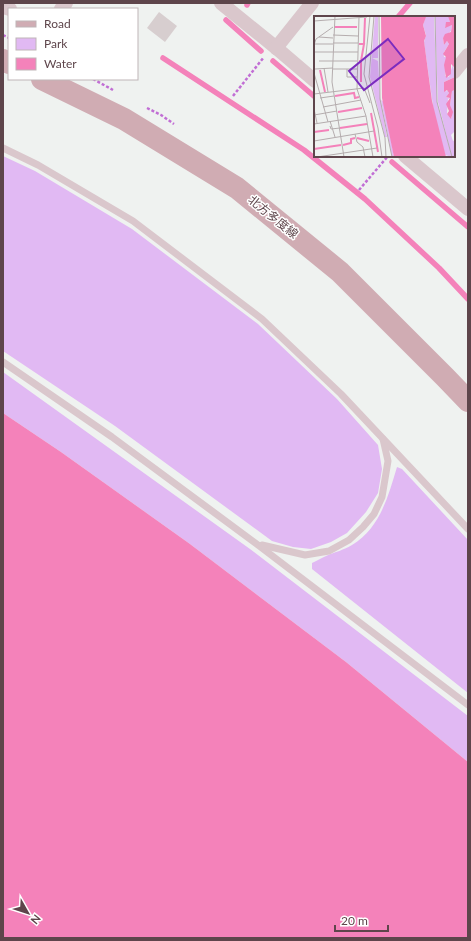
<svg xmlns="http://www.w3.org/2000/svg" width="471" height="941" font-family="Lato,'Noto Sans JP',sans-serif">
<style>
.green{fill:#e1b9f3}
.water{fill:#f482ba}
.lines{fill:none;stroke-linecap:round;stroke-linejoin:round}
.stream{stroke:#f482ba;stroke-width:5.5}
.building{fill:#d7cecf}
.path{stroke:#c16ed4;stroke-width:2.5;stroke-dasharray:3 2;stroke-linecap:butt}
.service{stroke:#dac7cc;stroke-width:7}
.minor{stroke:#dac7cc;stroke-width:14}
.primary{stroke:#d0acb3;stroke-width:22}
.labels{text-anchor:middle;stroke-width:3;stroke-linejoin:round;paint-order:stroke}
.street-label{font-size:12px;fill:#5e454b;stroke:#fff}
.inset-river{fill:none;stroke:#f482ba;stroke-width:2}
.inset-road{fill:none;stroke:#b5adae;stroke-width:1}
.view{fill:#7b2cbf;fill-opacity:0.15;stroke:#7b2cbf;stroke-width:2}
.inset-edge{fill:none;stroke:#5e454b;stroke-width:2}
</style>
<rect width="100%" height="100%" fill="#eff2f0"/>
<g class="green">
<path d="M3,156L35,171L132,229L258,324L337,399L378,445L382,469L378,493L366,512L347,533L331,542L311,549L293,547L272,541L115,426L3,351Z"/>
<path d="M3,372L250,549L468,716V762L346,662L190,544L61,452L3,413Z"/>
<path d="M397,467L402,469L468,540V693L312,569V563C317,561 321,558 326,556C335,552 344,550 352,545C380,528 388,497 397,467Z"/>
</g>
<path class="water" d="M3,413L61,452L190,544L346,662L468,762V938H3Z"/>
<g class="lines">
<g class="stream">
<path d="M247,5L248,3"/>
<path d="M398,17L410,3"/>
<path d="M226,20L261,51"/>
<path d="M163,58L304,150L365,199L439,268L468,299"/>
<path d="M273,61L315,97"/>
<path d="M392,162L468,227"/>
</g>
</g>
<path class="building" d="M159,12L177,26L165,42L147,28Z"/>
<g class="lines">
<g class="path">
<path d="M3,35L9,38"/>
<path d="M93,79L113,90"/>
<path d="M233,96L264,57"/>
<path d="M147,108L161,115L174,124"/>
<path d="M359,190L388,156"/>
</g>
<g class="service">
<path d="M3,148L38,165L133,221L262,319L341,394L468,529"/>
<path d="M3,362L112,437L258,545L468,705"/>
<path d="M262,545L305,555L329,551L349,540L363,527L374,514L382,497L388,461L383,439"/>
</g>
<g class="minor">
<path d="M221,3L274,46L315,81"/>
<path d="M3,7L10,9"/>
<path d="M61,9L66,3"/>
<path d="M276,48L312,3"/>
<path d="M454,72L468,55"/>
<path d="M405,156L468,209"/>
</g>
<g class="primary">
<path d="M3,60L9,63"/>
<path d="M42,79L124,119L237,188L340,272L445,377L468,401"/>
</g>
</g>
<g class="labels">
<g class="street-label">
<text transform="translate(273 217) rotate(39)" y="4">北方多度線</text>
</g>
</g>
<g transform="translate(314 16)">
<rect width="141" height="141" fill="#eff2f0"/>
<path d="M61,0H64V42H58L64,45L66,81L73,121H71L56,61ZM112,0H120L123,86L138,141L131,139L120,97L110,26L112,19L109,9ZM121,0L135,1L136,6H133L131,11L138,9L137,15L129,22L130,29L133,25L135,28L130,36V41H132L131,60L135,61L139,48L141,61L130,66V69L132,76L133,74L135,77L132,81L136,82L134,83L133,98L138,102L136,89L138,75L141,74V115L137,119L139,125L141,124V141H138L124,86ZM67,84L71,87L80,141H78Z" fill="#e1b9f3"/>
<path d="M67,0L112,1L109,9L112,20L110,25L118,85L132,141H80L68,82ZM134,0H141V52L137,48V58L132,62L130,49L132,41L129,38L135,28L133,25L130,29L129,22L131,18L137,16L138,9L131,12L132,6H136ZM141,61V74L138,75L136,89L139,96L137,103L133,98L135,95L132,88L136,82L132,81L135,77L133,74L130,76V66Z" fill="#f482ba"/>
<path class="inset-river" d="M21,11H43M45,28H50L47,45M50,28L51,2M45,45H47V66M6,54L11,76M21,80L40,77L41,82L45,81M24,96L48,92M57,97L64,136M26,112L53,108M0,116L15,114M43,122L55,125M29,129L37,127V123L41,122M0,133L27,129"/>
<path class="inset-road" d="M21,0L18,66L30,141M56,0L50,58L64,112L68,141M60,0L55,61L71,122L72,141M65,0L66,83L78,141M121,0L123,86L138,141M45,1L43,73L52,100L59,141M0,5L53,1M19,19L44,20M5,21L19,22M19,27H44M0,28H19M0,29L2,23L19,11M0,36H44M0,37V57L14,106M5,45H43M10,52L14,76M1,53L19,52M19,53H43M33,53V61H43M0,78L50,72L56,87M6,82L20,80M9,91L47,84M0,93L3,107M0,99L23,95M16,105L21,121M0,108L52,100M16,110L17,113L26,112M41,118L43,126L49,131L51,141M0,125L60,115M3,141L63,132"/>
<path class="view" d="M74,23L90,43L50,74L35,55Z"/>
<rect width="141" height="141" class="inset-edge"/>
</g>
<rect width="471" height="941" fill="none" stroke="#5e454b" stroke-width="8"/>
<rect x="8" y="8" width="130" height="72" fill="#ffffff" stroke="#bfb5b7"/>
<rect x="16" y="21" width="20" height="6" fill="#d0acb3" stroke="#bfb5b7"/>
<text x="44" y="28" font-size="12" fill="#5e454b">Road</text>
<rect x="16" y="38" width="20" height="12" fill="#e1b9f3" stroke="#bfb5b7"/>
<text x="44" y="48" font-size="12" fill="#5e454b">Park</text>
<rect x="16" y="58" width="20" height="12" fill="#f482ba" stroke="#bfb5b7"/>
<text x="44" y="68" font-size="12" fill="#5e454b">Water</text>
<g transform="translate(28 913) rotate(129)" stroke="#ffffff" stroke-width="3" paint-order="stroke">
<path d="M0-3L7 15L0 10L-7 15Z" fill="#5e454b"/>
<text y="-6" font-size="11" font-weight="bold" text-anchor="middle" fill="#5e454b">N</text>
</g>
<path d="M335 925v6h53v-6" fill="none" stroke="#5e454b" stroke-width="2"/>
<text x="341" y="925" font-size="12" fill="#5e454b" stroke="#ffffff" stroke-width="3" paint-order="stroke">20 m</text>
</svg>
